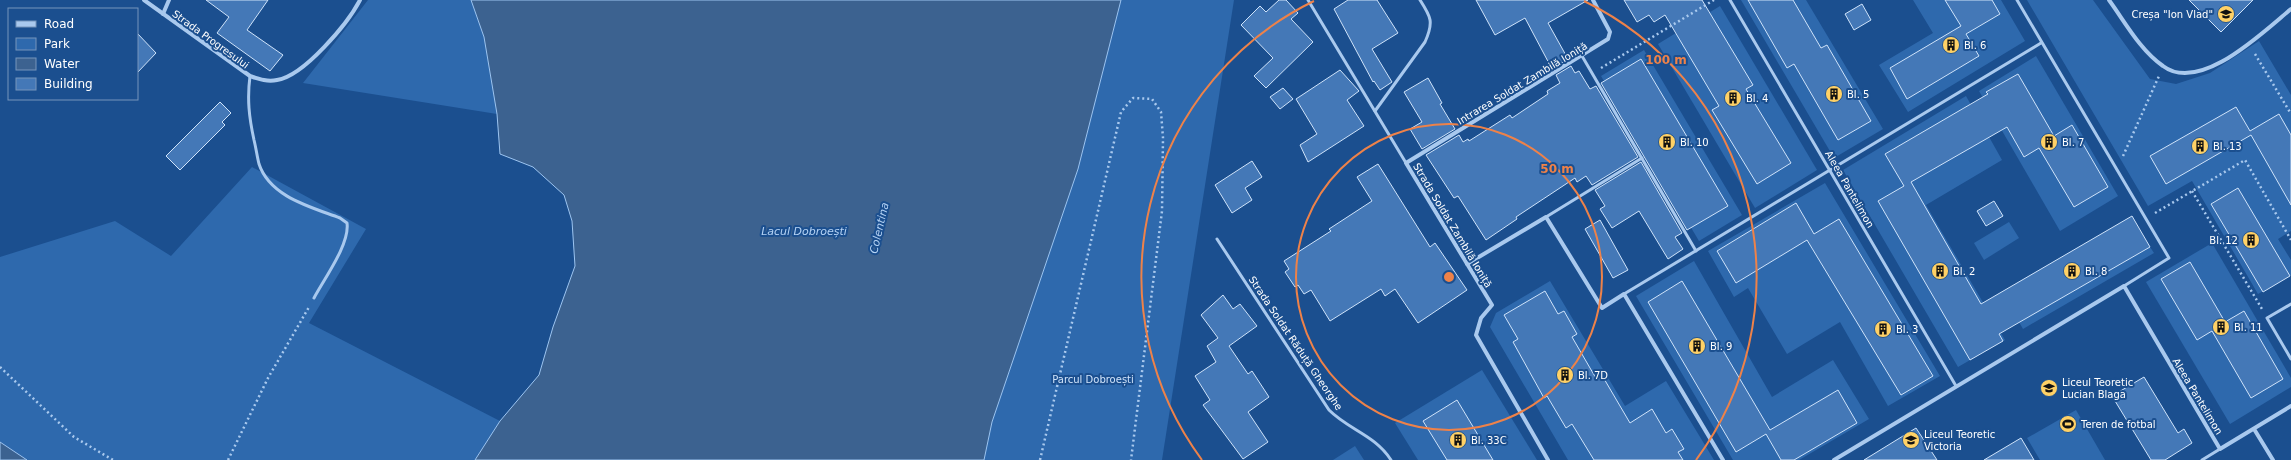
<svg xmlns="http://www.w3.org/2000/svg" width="2291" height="460" font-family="'DejaVu Sans',sans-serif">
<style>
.green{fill:#2e69ad}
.water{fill:#3c6290;stroke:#9cc4f0}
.building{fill:#4478b7;stroke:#cfe3fa}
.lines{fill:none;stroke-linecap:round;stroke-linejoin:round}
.path{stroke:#a9c9ee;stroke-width:2.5;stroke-dasharray:2 3;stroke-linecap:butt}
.lane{stroke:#a9c9ee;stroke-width:3}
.street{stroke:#a9c9ee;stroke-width:4}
.ring{fill:none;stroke:#ee8249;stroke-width:2}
.labels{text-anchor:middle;stroke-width:4;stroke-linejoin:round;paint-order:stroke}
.poi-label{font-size:10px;fill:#fff;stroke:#1b4f8f;text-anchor:start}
.street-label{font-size:10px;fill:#fff;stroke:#1b4f8f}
.park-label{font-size:10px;fill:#cfe3fa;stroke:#1b4f8f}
.water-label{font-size:11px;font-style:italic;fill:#b5d3f5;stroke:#1b4f8f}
.centre{fill:#ee8249;stroke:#1b4f8f;stroke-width:2}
.ring-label{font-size:12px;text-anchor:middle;font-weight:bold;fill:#ee8249;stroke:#1b4f8f;stroke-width:4;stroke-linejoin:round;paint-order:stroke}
</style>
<rect width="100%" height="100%" fill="#1b4f8f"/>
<g class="green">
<path d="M368,0H708L757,129L500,422L475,460H27L0,442V257L115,221L171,256L252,167L366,229L309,323L500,421L539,375L553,327L575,266L572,221L564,195L533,167L500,154L497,114L303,83Z"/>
<path d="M1045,0H1234L1162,460H937Z"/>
<path d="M1741,0H1806L1883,129L1834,158Z"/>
<path d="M1913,0H2001L2025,41L1908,112L1879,65L1933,33Z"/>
<path d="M2027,0H2093L2150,79L2176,84L2210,73L2259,41L2291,95V231L2278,239L2291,260V275L2258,294L2192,181L2148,206Z"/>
<path d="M1720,6L1817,170L1755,208L1658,44Z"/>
<path d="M1644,50L1742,215L1699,241L1601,76Z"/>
<path d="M2036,56L2118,196L2060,231L1979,91Z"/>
<path d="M1966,96L2002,160L1926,205L2005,340L1958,367L1843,170Z"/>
<path d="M1825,183L1940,376L1888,406L1840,322L1787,354L1748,288L1734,297L1708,251Z"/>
<path d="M2009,222L2019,238L1984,260L1974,243Z"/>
<path d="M2212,243L2291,378V387L2230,424L2146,282Z"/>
<path d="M2150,247L2154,253L2023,329L2019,322Z"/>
<path d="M1694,261L1772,397L1833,360L1869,419L1799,460H1733L1636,296Z"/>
<path d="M1550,281L1625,406L1666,381L1714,460H1568L1490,327L1496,313Z"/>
<path d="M1482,370L1537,460H1418L1395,423Z"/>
<path d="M2076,410L2105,460H2040L2027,438Z"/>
<path d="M1355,446L1364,460H1333Z"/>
</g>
<g class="water">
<path d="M471,0H1121L1078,169L992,422L984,460H475L500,421L539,375L553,327L575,266L572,221L564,195L533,167L500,154L497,114L484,37Z"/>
<path d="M0,442L27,460H0Z"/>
</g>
<g class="building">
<path d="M206,0H268L247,30L283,55L270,71L217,33L229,17Z"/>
<path d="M1279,0H1286L1298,13L1291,19L1313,42L1266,88L1254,76L1273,58L1241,25L1260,6L1266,12Z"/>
<path d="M1348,0H1377L1398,33L1372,49L1392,82L1380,90L1374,81L1373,82L1334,9Z"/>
<path d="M1476,0H1588L1548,23L1568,59L1552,69L1525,18L1495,35Z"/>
<path d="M1624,0H1702L1753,85L1746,89L1791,163L1757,184L1712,110L1719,106L1665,15L1654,22L1649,15L1637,22Z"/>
<path d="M1748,0H1793L1821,48L1827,45L1871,121L1838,140L1794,64L1787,68Z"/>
<path d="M1945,0H1992L2000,14L1966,34L1979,56L1907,99L1890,68L1961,26Z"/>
<path d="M2189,0H2253L2221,32Z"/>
<path d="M1862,4L1871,20L1854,30L1845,14Z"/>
<path d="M137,33L156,53L137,73Z"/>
<path d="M1641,59L1728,206L1687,230L1601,83Z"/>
<path d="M1571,66L1575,73L1579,71L1590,89L1596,86L1638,157L1592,185L1586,176L1577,182L1575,178L1516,217L1517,219L1486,240L1458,196L1454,198L1426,155L1459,135L1463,142L1468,139L1469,141L1510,115L1512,118L1548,94L1547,91L1560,83L1556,75Z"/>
<path d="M1340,70L1359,91L1347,100L1364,126L1308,162L1300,145L1317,134L1296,99Z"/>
<path d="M2018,74L2054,136L2072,125L2108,187L2074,207L2039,148L2024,157L2007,127L1911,182L1981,304L2132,216L2150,247L1999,334L2003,341L1970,360L1878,201L1904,186L1885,154L1988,94L1986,92Z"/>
<path d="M1428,78L1442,103L1440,104L1455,129L1422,149L1410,129L1422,122L1404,92Z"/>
<path d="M1283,88L1293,99L1280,109L1270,97Z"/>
<path d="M220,102L231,113L222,122L225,125L180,170L166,156Z"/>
<path d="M2236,107L2250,131L2279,114L2291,135V205L2251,135L2166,184L2150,156Z"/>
<path d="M1252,161L1262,177L1245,188L1252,200L1232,213L1215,185Z"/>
<path d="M1641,162L1682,233L1675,237L1683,249L1668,259L1639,211L1612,228L1600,209L1605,206L1595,190Z"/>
<path d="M1378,164L1430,247L1435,243L1467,290L1418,323L1395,289L1385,296L1381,289L1330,321L1311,290L1304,294L1298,285L1295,287L1285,272L1289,269L1284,261L1331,231L1329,229L1372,201L1357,177Z"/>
<path d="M2238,188L2290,276L2263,292L2211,204Z"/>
<path d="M1994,201L2003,216L1986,226L1977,211Z"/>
<path d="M1796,203L1814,234L1839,219L1933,376L1901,395L1807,240L1736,283L1717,251Z"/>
<path d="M1600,220L1628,270L1613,278L1585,229Z"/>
<path d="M2190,262L2225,322L2244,311L2283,379L2251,398L2212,331L2197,340L2161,279Z"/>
<path d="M1682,281L1770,430L1838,390L1857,423L1794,460H1781L1766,434L1736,452L1648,302Z"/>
<path d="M1545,291L1558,314L1564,311L1577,334L1572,337L1597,380L1603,377L1630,423L1652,409L1666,433L1672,429L1684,449L1678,452L1683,460H1594L1572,424L1566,428L1547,396L1544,398L1513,342L1518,339L1504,315Z"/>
<path d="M1223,295L1233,309L1240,304L1257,326L1229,346L1248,374L1252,371L1269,397L1248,412L1268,442L1243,459L1203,405L1210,400L1195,376L1216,362L1207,346L1218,338L1201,315Z"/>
<path d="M2144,377L2178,433L2184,429L2192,443L2165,460H2151L2112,396Z"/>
<path d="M1457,400L1493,460H1447L1423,421Z"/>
<path d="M1916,428L1937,460H1864Z"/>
<path d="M2021,438L2034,460H1984Z"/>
</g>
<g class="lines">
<g class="path">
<path d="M2255,54L2291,114"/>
<path d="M1601,68L1714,0"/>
<path d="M2123,156L2159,76"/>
<path d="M2192,191L2262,309"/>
<path d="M2155,213L2245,160L2291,240"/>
<path d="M0,367L74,437L113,460"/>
<path d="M228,460L268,378L309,307"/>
<path d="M1040,460L1121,112L1133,98L1152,99L1161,112L1163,138L1162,211L1131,460"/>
</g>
<g class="lane">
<path d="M1308,0L1406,163"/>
<path d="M1730,0L1956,386"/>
<path d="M2017,0L2169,258L2124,286"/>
<path d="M1582,56L1696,251"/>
<path d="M250,76C247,99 249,117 254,140C256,148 257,156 259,164C270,197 311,207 340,218L347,223C350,244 324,279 314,298"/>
<path d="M1375,111L1425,42C1434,22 1431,17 1420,0"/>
<path d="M1546,217L1642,158"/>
<path d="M1217,239L1329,410C1349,430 1375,435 1391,460"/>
<path d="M1624,294L2041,43"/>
<path d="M2291,304L2267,318L2291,359"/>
<path d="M2202,460L2220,449"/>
</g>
<g class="street">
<path d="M144,0L250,76C259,79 267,82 277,80C304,76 348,23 360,0"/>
<path d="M2109,0C2125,22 2140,50 2163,66C2200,94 2263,32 2291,9"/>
<path d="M163,14L169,0"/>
<path d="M1467,264L1546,217L1602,308L1624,294L1723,460"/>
<path d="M2254,429L2273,460"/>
<path d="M1548,460L1476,335L1481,318L1492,305L1406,163L1608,39L1610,32L1593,0"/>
<path d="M1834,460L2124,286L2220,449L2291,406"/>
</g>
</g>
<g class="ring">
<circle cx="1449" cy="277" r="153"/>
<path d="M1202 460A307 307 0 0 1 1314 1M1584 1A307 307 0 0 1 1696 460"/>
</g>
<defs>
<g id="school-disc" transform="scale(0.9)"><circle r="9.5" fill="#ffd166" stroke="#1b4f8f"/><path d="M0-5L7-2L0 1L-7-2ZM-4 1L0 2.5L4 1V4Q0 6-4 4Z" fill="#111"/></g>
<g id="building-disc" transform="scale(0.9)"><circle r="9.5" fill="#ffd166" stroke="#1b4f8f"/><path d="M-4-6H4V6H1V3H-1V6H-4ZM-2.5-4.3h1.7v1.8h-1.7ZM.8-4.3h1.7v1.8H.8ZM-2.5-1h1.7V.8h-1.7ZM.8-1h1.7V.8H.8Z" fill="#111"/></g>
<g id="stadium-disc" transform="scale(0.9)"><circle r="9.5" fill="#ffd166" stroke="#1b4f8f"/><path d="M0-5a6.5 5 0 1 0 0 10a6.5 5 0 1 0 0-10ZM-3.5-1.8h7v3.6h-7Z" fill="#111"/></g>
</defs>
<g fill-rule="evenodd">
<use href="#school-disc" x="2226" y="14"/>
<use href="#building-disc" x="1951" y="45"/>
<use href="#building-disc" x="1834" y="94"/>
<use href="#building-disc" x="1733" y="98"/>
<use href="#building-disc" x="1667" y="142"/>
<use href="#building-disc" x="2049" y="142"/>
<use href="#building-disc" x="2200" y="146"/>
<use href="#building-disc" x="2251" y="240"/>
<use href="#building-disc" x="1940" y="271"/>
<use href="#building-disc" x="2072" y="271"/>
<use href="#building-disc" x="2221" y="327"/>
<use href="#building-disc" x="1883" y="329"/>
<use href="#building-disc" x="1697" y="346"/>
<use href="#building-disc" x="1565" y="375"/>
<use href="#school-disc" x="2049" y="388"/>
<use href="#stadium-disc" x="2068" y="424"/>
<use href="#building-disc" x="1458" y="440"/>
<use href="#school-disc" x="1911" y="440"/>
</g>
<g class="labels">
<g class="poi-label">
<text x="2213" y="18" text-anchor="end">Creșa "Ion Vlad"</text>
<text x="1964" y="49">Bl. 6</text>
<text x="1847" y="98">Bl. 5</text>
<text x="1746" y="102">Bl. 4</text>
<text x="1680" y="146">Bl. 10</text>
<text x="2062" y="146">Bl. 7</text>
<text x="2213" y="150">Bl. 13</text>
<text x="2238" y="244" text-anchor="end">Bl. 12</text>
<text x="1953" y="275">Bl. 2</text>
<text x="2085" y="275">Bl. 8</text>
<text x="2234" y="331">Bl. 11</text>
<text x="1896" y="333">Bl. 3</text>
<text x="1710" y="350">Bl. 9</text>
<text x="1578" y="379">Bl. 7D</text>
<text x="2062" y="386">Liceul Teoretic<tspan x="2062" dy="12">Lucian Blaga</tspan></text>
<text x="2081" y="428">Teren de fotbal</text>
<text x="1924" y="438">Liceul Teoretic<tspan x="1924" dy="12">Victoria</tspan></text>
<text x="1471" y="444">Bl. 33C</text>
</g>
<g class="street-label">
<text transform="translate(211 39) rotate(36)" y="4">Strada Progresului</text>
<text transform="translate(1522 83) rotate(-31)" y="4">Intrarea Soldat Zambilă Ioniță</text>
<text transform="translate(1850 189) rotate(60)" y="4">Aleea Pantelimon</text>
<text transform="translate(1453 225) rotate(59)" y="4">Strada Soldat Zambilă Ioniță</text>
<text transform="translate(1296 343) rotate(56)" y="4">Strada Soldat Răduță Gheorghe</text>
<text transform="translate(2198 396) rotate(59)" y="4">Aleea Pantelimon</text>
</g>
<g class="park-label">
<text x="1093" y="383">Parcul Dobroești</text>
</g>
<g class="water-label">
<text transform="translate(879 228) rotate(-77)" y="4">Colentina</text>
<text x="804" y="235">Lacul Dobroești</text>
</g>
</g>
<circle cx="1449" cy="277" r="6" class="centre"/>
<g class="ring-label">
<text x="1666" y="64">100 m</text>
<text x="1557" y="173">50 m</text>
</g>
<rect x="8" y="8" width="130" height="92" fill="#1b4f8f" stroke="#7695bc"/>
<rect x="16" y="21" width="20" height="6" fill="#a9c9ee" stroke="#7695bc"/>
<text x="44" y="28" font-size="12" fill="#ffffff">Road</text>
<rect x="16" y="38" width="20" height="12" fill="#2e69ad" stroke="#7695bc"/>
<text x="44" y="48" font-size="12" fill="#ffffff">Park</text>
<rect x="16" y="58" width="20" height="12" fill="#3c6290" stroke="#7695bc"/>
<text x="44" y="68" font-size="12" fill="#ffffff">Water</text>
<rect x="16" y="78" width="20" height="12" fill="#4478b7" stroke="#7695bc"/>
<text x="44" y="88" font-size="12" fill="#ffffff">Building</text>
</svg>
